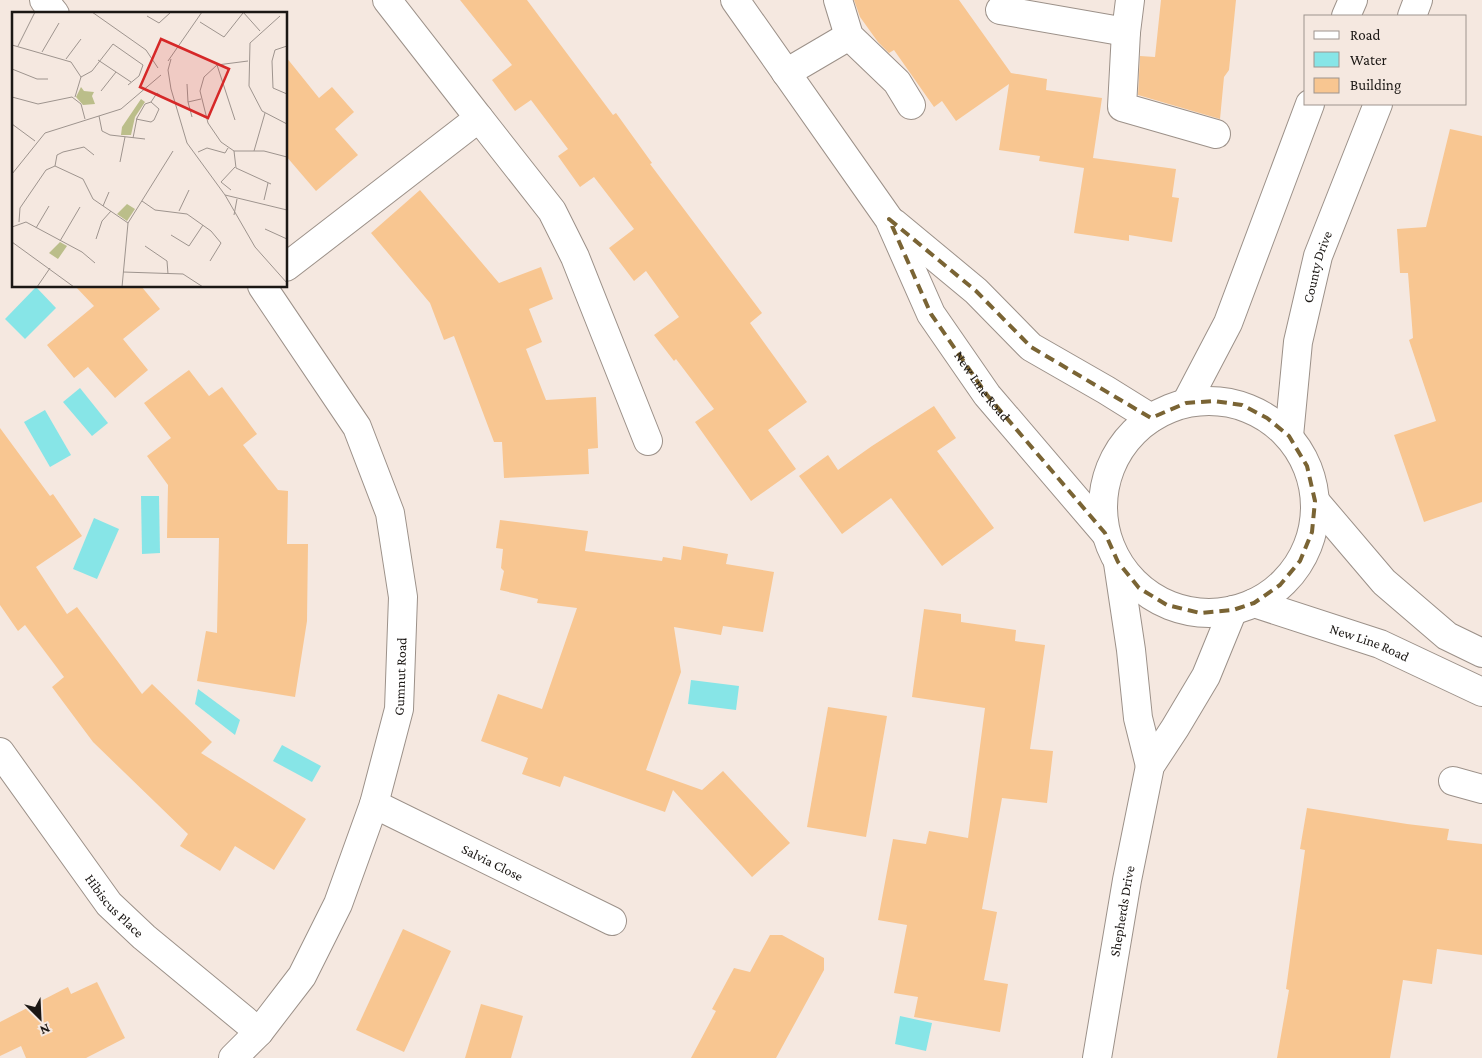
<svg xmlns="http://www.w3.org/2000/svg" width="1482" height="1058" font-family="'Crimson Pro',serif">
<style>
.water{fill:#87e5e7}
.building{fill:#f8c691}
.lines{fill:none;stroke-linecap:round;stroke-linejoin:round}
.minor-casing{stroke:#9c9189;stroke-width:30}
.major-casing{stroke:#9c9189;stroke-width:30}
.minor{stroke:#fff;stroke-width:28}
.major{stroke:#fff;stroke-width:28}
.marked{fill:none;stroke:#7a6434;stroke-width:4;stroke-dasharray:10 6;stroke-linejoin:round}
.labels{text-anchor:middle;stroke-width:5;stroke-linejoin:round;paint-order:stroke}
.street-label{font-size:14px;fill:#1b1714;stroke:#f5e8e0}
.inset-road{fill:none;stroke:#9e948e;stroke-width:1}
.view{fill:#d62828;fill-opacity:0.15;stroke:#d62828;stroke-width:2.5}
.inset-edge{fill:none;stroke:#1b1714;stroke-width:2.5}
</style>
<rect width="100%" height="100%" fill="#f5e8e0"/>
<g class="water">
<path d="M36,287L56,308L25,339L5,319Z"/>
<path d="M80,388L108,423L92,436L63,402Z"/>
<path d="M45,410L71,455L50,467L24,422Z"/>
<path d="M141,496H159L160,553L142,554Z"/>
<path d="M94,518L119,529L97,579L73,569Z"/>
<path d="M691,680L739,686L736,710L688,704Z"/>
<path d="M198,689L240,720L235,735L195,704Z"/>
<path d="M282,745L321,766L312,782L273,761Z"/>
<path d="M900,1016L932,1023L926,1051L895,1044Z"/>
</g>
<g class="building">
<path d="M460,0H527L613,115L616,113L652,163L650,164L762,313L750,323L807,402L768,430L796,469L751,501L695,422L714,409L676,359L674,361L654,335L679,317L646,271L634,281L609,248L634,229L594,177L580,187L558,156L568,149L531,100L515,111L492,80L512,65Z"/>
<path d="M854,0H959L1011,73L1047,79L1046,90L1102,98L1093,158L1176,169L1172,197L1179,198L1172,242L1129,235V241L1074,233L1084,168L1039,161L1040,156L999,150L1009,84L956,121L942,101L934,107L894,50L889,53L878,42L860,17Z"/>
<path d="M1161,0H1236L1229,70L1224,77L1220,119L1138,95L1140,56L1155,57Z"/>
<path d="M286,57L319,98L332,87L354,112L335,129L358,155L316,191L286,156Z"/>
<path d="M1450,129L1482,136V502L1424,522L1394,435L1436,421L1409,340L1413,338L1408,273H1400L1397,229L1426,227Z"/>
<path d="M420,190L499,283L541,267L553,299L529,309L542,342L526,349L546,400L596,397L598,448L588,449L589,474L504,478L502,442H494L454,336L444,340L430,303L371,233Z"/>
<path d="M75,286H141L160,309L123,339L148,370L115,398L88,367L74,378L47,345L94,306Z"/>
<path d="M189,370L209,396L222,387L257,434L243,445L278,490L288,491L287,544H308L307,621L295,697L197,681L206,631L217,633L219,538H167L168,485L147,456L171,438L144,403Z"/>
<path d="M934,406L956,438L937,451L994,528L942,566L891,498L842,534L799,476L828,455L838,470L872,446Z"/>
<path d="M0,428L50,496L53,494L82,536L36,567L67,614L77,607L142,694L152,684L212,742L201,753L306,819L274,870L235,846L220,871L180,846L188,834L93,742L52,687L64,677L25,625L18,631L0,605Z"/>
<path d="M500,520L588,531L585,551L662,561L663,557L681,560L683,546L728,554L726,564L774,572L763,632L723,626L721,635L674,627L681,672L646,770L702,790L723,771L790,843L752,877L673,790L665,812L564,776L560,787L522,774L528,758L481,741L498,694L542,709L577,608L537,603L538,599L500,590L504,571L501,568L503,549L496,548Z"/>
<path d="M924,609L961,614V622L1016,630L1015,641L1045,645L1030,749L1053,751L1047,803L1002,798L982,909L997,912L984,980L1008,984L1000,1032L914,1017L918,997L894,993L907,925L878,920L893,839L926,844L929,831L968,838L985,708L912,697Z"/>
<path d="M828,707L887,716L866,837L807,827Z"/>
<path d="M1307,808L1407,824L1449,829L1447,840L1482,844V955L1437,949L1432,984L1403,980L1390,1058H1277L1289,990L1286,989L1305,850L1300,849Z"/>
<path d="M403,929L451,951L404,1052L356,1030Z"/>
<path d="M770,935H782L824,958V970L776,1058H691L716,1011L712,1009L734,968L750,972Z"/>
<path d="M97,982L125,1038L86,1058H26L21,1046L0,1056V1022L68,987L71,994Z"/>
<path d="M481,1004L523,1016L511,1058H465Z"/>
</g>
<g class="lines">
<g class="minor-casing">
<g id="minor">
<path d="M44,0L55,14"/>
<path d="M387,0L479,118"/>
<path d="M838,0L849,36L897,82L911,105"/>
<path d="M1000,10L1126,32L1130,0"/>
<path d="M1126,32L1122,107L1216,134"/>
<path d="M786,73L849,36"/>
<path d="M286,267L479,118L552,211L575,257L648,441"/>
<path id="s1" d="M0,752L109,904L144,937L259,1032"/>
<path d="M1453,781L1482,789"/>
<path id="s2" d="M374,804L612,921"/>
<path id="s3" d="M233,1058L259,1032L302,976L338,904L374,804L399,709L403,597L390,513L357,427L262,286"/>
</g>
</g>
<g class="major-casing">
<g id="major">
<path id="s4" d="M735,0L889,219L931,314L987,395L1105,533"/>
<path d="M1346,16L1353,0"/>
<path d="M1412,16L1418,0"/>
<path d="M894,223L976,291L1031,347L1106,390L1151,418"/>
<circle cx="1209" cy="507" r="106"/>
<path d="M1186,403L1228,323L1310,104"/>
<path id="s5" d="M1289,436L1298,342L1318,256L1378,104"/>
<path d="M1315,501L1384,582L1447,636L1482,653"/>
<path d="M1118,563L1131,650L1138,718L1150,766"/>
<path id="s6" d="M1254,603L1380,644L1482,692"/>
<path id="s7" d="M1097,1058L1127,880L1150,766L1175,728L1206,676L1233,610"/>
</g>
</g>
<use href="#minor" class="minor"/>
<use href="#major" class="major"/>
</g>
<path class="marked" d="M889,219L976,291L1031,347L1151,418L1186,403L1214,401L1242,405L1267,418L1289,436L1307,466L1315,501L1312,532L1300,561L1280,585L1254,603L1233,610L1200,613L1167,605L1139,588L1118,562L1105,533L987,395L931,314Z"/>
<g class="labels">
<g class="street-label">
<text dy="5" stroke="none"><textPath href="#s5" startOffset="172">County Drive</textPath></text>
<text dy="5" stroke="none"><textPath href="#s4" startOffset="460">New Line Road</textPath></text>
<text dy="5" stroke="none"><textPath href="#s6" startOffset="122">New Line Road</textPath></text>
<text dy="5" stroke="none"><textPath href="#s3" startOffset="425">Gumnut Road</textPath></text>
<text dy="5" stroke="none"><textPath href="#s2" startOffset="132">Salvia Close</textPath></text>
<text dy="5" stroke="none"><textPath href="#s1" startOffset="192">Hibiscus Place</textPath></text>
<text dy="5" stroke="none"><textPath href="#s7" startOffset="149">Shepherds Drive</textPath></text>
</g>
</g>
<g transform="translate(12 12)">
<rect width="275" height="275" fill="#f5e8e0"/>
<path d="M69,75L72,79L82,80L80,84L83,92L71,93L64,85ZM129,87L133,90L123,105L119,123H109L110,115ZM115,192L123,197L115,209L105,202ZM48,230L55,234L46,247L37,241Z" fill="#bbbe8a"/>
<path class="inset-road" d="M80,0L134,38L146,56M231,0L248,19M135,4L147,11L159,0M268,4L238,31L237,74L250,99L275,112M188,10L212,25L231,1M0,33L59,50L69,65L63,85M6,34L23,0M275,34L263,38L260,49L261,76L275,82M30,40L47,11M54,47L69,27M159,47L156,58L159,77L175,131L213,183L243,235L275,271M86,48L119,70M156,49L190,0M236,49L205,53L192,65L188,79L196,111L209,130L222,139H252L275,145M205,53L223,108M0,57L25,67H36M69,65L80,59L101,32L131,53L127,64L116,73M175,72L176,90L189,87M89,79L104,60M0,85L26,92L60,85L69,92L73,107M139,90L145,81L150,85M176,90L180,105M87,104L90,119L98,123L133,127M124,107L139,110L142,108L147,97L139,90M0,112L23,129M121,126L125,106L133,92L139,90M222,139L224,156L259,172M242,139L253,101M186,140L195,136L213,141L216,136M108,150L113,125M43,154L45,143L51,140L72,135L82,143M0,162L33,121L109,97L149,63M219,178L209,170L223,155M213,183L275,198M252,188L256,171M130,189L143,198L175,202L199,219L209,231L198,249M91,194L97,180M167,199L177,178M222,203L225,187M7,210L8,196L34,158L43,154L71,167L81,187L116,211M0,215L14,210L70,240L83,251M24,216L37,194M253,217L275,227M159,223L177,234L191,213M84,227L90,209L99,199M48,229L68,195M0,230L62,275M133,234L155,249L156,262M111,260L171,262L191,275M25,275L38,256M110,275L116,211L161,139"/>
<path class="view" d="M149,27L217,57L196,106L128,75Z"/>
<rect width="275" height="275" class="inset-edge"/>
</g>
<rect x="1304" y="15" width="162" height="90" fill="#f5e8e0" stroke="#9e948e"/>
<rect x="1314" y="31" width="25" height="8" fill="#ffffff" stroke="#9e948e"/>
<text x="1350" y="40" font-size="15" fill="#1b1714">Road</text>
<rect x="1314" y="52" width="25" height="15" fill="#87e5e7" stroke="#9e948e"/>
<text x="1350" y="65" font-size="15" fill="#1b1714">Water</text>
<rect x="1314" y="78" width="25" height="15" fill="#f8c691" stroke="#9e948e"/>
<text x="1350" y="90" font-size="15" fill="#1b1714">Building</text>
<g transform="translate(40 1018) rotate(156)" stroke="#f5e8e0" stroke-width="4" paint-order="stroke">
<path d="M0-4L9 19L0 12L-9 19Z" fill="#1b1714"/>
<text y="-8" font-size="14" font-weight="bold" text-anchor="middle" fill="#1b1714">N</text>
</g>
</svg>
